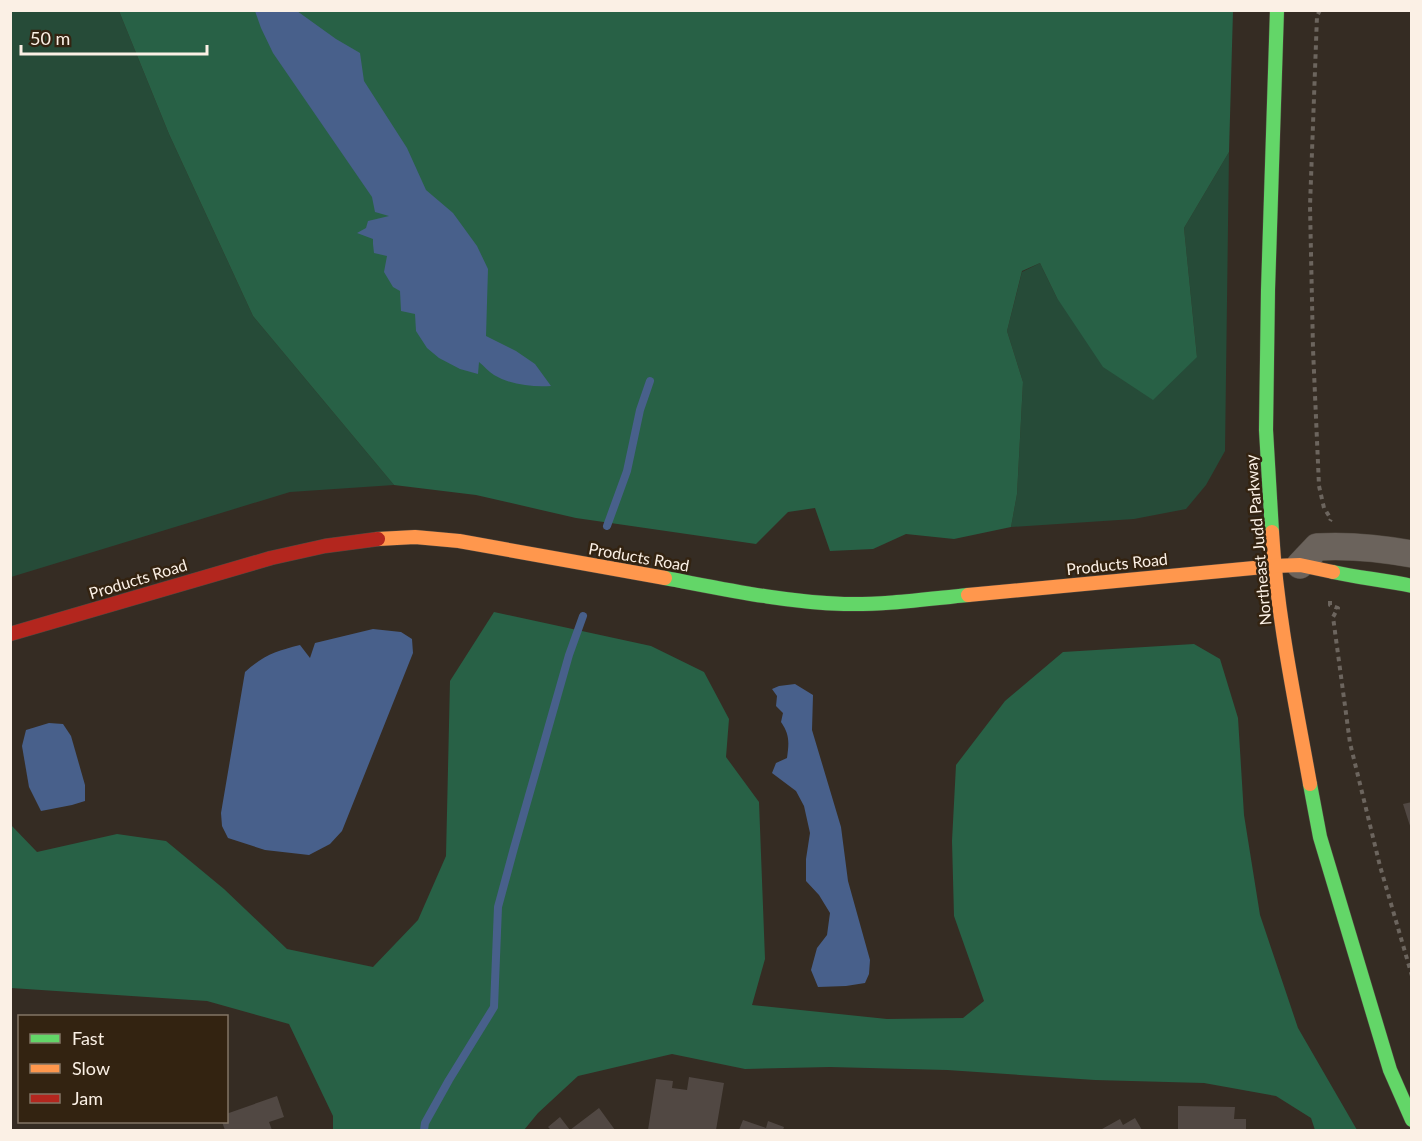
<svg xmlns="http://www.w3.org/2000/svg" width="1422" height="1141" font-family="Lato,sans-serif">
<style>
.green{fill:#264b38}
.forest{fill:#286146}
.water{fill:#48608b}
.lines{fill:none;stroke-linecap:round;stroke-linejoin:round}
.stream{stroke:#48608b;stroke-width:8}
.building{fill:#514843}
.street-casing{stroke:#514940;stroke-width:28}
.fast-casing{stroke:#514940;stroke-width:15}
.slow-casing{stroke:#514940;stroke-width:15}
.jam-casing{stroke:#514940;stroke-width:15}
.path{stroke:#6c655e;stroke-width:4;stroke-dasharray:4.5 4.5;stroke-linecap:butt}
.street{stroke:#6b635c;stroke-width:27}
.fast{stroke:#63d668;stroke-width:14}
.slow{stroke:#ff974d;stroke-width:14}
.jam{stroke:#b3261e;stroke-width:14}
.labels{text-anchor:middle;stroke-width:5;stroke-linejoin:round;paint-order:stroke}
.street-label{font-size:16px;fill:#fbf0e5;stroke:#332311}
</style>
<rect width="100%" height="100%" fill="#352c23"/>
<g class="green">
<path d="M11,11H119L169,134L253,316L394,485L290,492L11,577Z"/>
<path d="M1229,152L1225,451L1206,485L1186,509L1134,519L1011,527L1017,494L1023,382L1007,331L1022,272L1040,263L1057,298L1197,357L1184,228Z"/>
</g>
<g class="forest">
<path d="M119,11H1233L1229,152L1184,228L1197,357L1153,400L1103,367L1057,298L1040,263L1022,271L1007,331L1023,382L1017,494L1011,527L954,539L906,534L873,549L830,551L815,508L788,512L756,544L576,518L476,495L394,485L253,316L169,134Z"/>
<path d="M494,612L651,646L704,672L729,719L726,757L759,802L765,959L752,1005L887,1019L963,1018L984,1001L954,916L952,841L956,765L1005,701L1063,652L1194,644L1220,659L1238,718L1244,815L1260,915L1298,1028L1357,1130H1315L1311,1118L1276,1096L1204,1083L1095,1080L947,1070L830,1067L745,1069L672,1054L578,1076L538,1113L524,1130H333V1116L289,1024L207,1001L11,988V825L37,852L117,834L166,841L224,889L287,949L373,967L418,920L446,856L450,681Z"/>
</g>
<g class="water">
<path d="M255,11H297L336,39L360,53L364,81L407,148L426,190L453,213L477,246L488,269L486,336L516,351L535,364L551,386C532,387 511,385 494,375C489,372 484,366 479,362L478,374L460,369L439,358L427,348L416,331L415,314L401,311L400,291L393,287L384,272L387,256L374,253L373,244V239L357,233L366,228L368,221L389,216L375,212L372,197L273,53L261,28Z"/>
<path d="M373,629L401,632L412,639L413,653L342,831L330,844L309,855L265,850L228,838L222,826L221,813L245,672C264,655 276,651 300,645L310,658L315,643Z"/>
<path d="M795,684L813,695L812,730L841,827L848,881L870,960L869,974L865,983L846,986L818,987L811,970L817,948L827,935L830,913L819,895L806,881V859L810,833L804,806L796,791L772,773L776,763L787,758C789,743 790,735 781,722L783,713L776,706L777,696L772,689L779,686Z"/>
<path d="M49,723L63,724L71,736L85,785V801L72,805L41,811L29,787L22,746L26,730Z"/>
</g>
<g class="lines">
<g class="stream">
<path d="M607,526L627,471L640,410L650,381"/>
<path d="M424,1130L425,1123L449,1080L494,1007L498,907L514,848L569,655L583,616"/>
</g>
</g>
<g class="building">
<path d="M1412,802V829H1411L1403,804Z"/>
<path d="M689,1077L724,1083L716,1130H648L656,1079L673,1081L672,1088L687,1090Z"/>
<path d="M277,1096L284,1117L269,1122L272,1130H225L222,1122H226V1114Z"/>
<path d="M1178,1106L1235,1107L1234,1119H1246V1130H1178Z"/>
<path d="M599,1108L615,1130H551L548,1127L560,1117L570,1130Z"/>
<path d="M1135,1118L1142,1130H1104L1102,1129L1120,1119L1123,1125Z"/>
<path d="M743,1120L766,1128L768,1121L784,1127L783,1130H739Z"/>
</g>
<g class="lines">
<g class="street-casing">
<path id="street" d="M1300,565L1317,547C1350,545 1379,548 1412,554"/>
</g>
<g class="fast-casing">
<g id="fast">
<path d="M1272,532L1266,430L1268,290L1277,10"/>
<path d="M1333,572C1359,578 1386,580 1412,586"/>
<path d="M665,578C724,589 783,602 844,604C885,605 927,599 968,595"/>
<path d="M1310,784L1320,837L1390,1070L1412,1120"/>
</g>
</g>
<g class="slow-casing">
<g id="slow">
<path d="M1272,532C1277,617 1295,700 1310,784"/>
<path d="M378,539L415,537L459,541L665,578"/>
<path d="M968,595L1274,566L1300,565L1333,572"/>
</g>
</g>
<g class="jam-casing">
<path id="jam" d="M10,634L271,558L325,546L378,539"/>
</g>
<g class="path">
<path d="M1320,10L1317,16L1310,206L1313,349L1319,486L1324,508L1331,519L1330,521"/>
<path d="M1330,601V605L1338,608L1333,617L1350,743L1380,866L1412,976"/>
</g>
<use href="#street" class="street"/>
<use href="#fast" class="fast"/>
<use href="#slow" class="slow"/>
<use href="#jam" class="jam"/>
</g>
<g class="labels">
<g class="street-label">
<text transform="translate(1258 540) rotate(-95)" y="6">Northeast Judd Parkway</text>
<text transform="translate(639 557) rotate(10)" y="6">Products Road</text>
<text transform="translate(1117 564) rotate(-6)" y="6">Products Road</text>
<text transform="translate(138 579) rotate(-17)" y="6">Products Road</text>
</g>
</g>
<rect width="1422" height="1141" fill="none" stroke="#fbf0e5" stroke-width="24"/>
<rect x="18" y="1015" width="210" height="108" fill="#332311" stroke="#837566" stroke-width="1.5"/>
<rect x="30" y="1034" width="30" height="9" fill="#63d668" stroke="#837566" stroke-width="1.5"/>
<text x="72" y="1045" font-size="18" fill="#fbf0e5">Fast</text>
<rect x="30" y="1064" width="30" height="9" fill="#ff974d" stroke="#837566" stroke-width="1.5"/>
<text x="72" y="1075" font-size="18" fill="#fbf0e5">Slow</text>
<rect x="30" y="1094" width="30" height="9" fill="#b3261e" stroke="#837566" stroke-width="1.5"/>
<text x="72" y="1105" font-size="18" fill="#fbf0e5">Jam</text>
<path d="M21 45v9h186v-9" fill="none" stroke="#fbf0e5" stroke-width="3"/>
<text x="30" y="45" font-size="18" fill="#fbf0e5" stroke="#332311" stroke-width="4.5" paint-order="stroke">50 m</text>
</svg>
